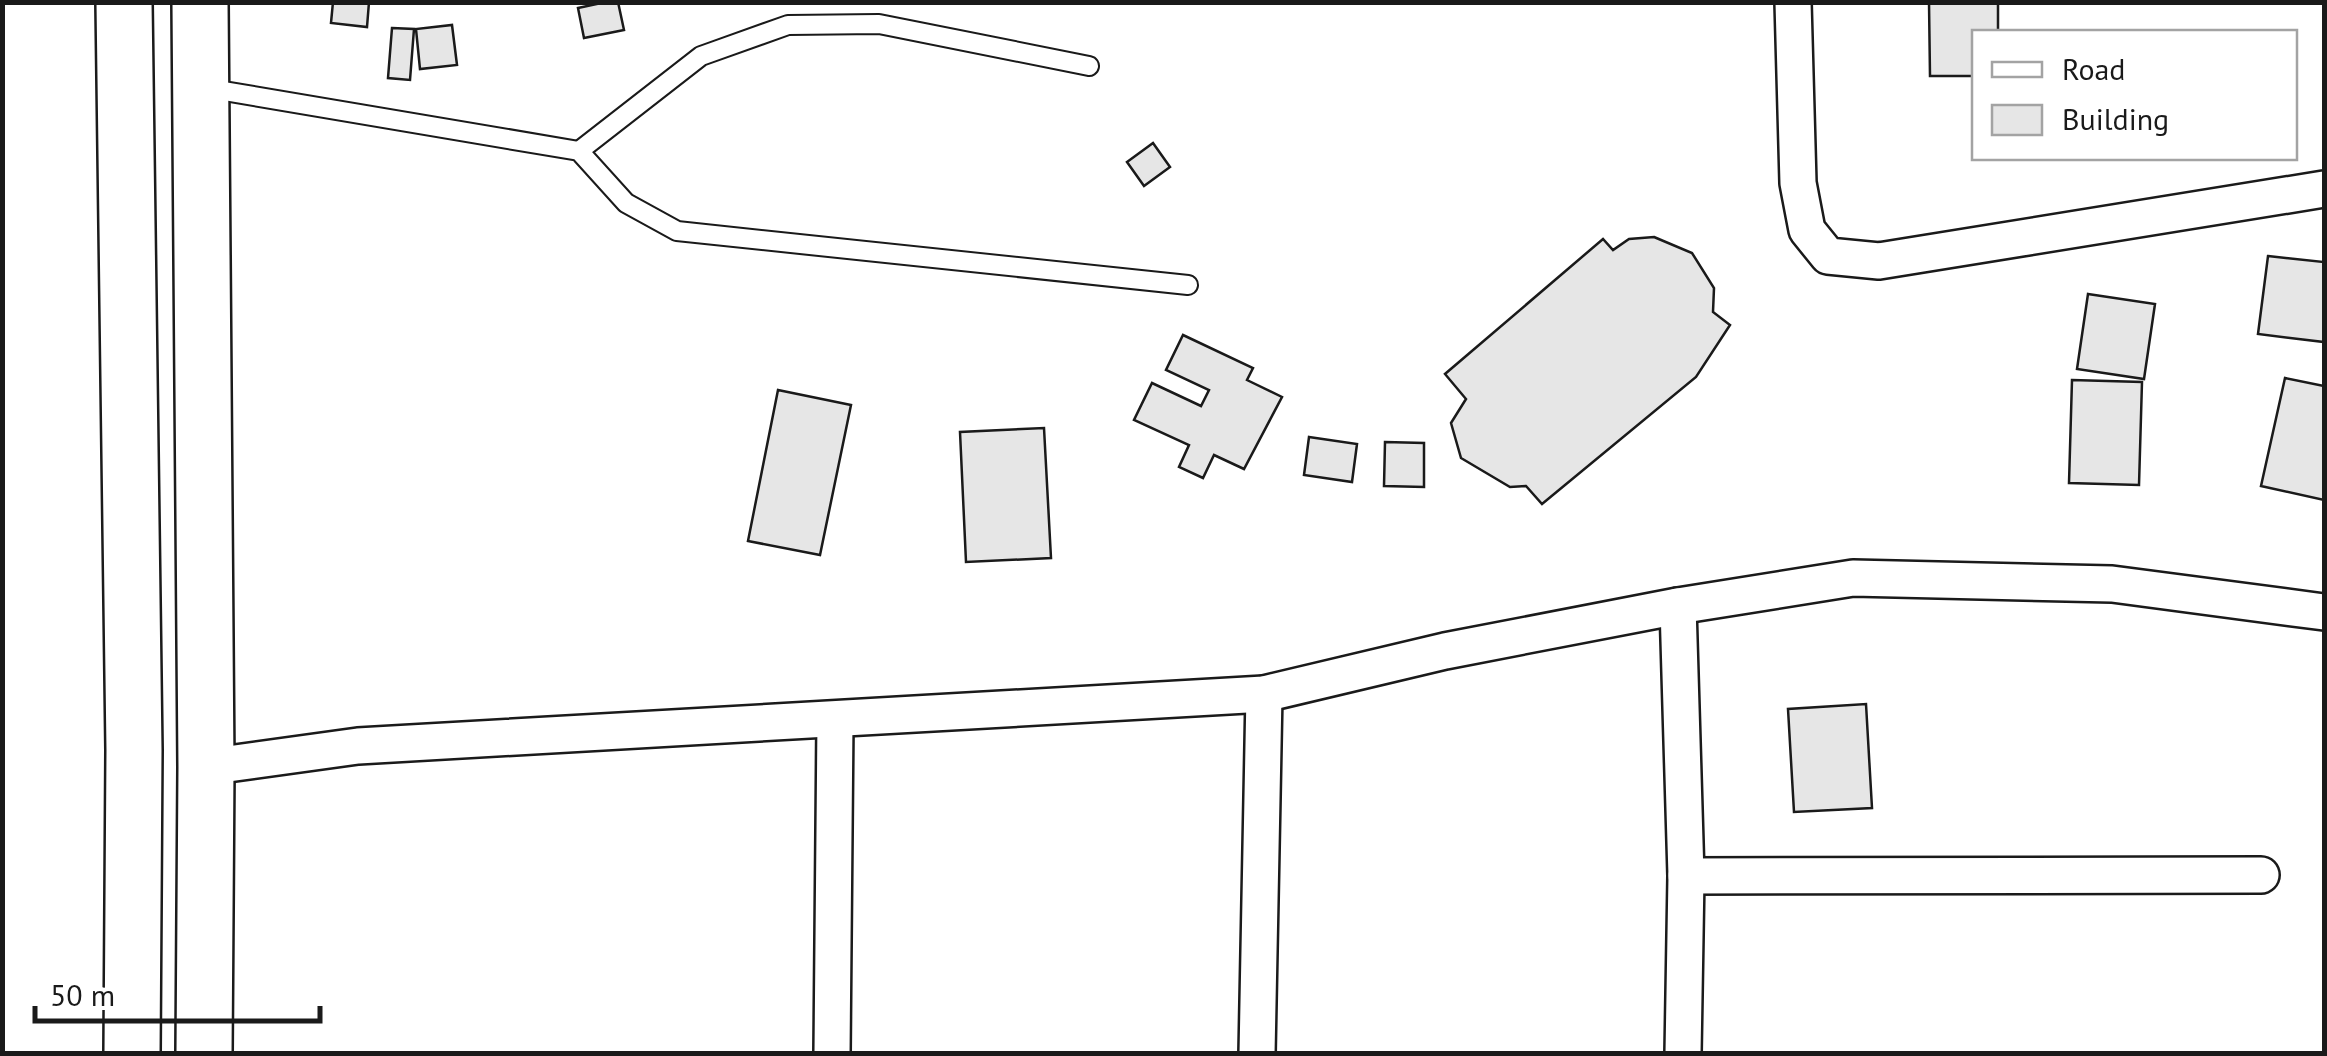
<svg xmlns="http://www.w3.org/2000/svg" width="2327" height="1056" font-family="'PT Sans',sans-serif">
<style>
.building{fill:#e6e6e6;stroke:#1a1a1a;stroke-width:2.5}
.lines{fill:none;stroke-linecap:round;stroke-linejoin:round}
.lane-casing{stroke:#1a1a1a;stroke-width:22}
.street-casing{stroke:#1a1a1a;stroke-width:40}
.primary-casing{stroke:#1a1a1a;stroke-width:60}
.lane{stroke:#fff;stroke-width:18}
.street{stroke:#fff;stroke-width:35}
.primary{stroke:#fff;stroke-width:55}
</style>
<rect width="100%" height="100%" fill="#fff"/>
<g class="building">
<path d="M333,2H369L367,27L331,23Z"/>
<path d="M606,2H618L624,30L584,38L578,8Z"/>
<path d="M1929,2H1998V32H1974V76H1930Z"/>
<path d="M452,25L457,65L420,69L416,29Z"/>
<path d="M392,28L414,29L410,80L388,78Z"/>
<path d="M1153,143L1170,167L1144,186L1127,162Z"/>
<path d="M1654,237L1692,253L1714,288L1713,312L1730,325L1696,377L1542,504L1526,486L1510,487L1461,458L1451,423L1466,399L1445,374L1603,239L1613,250L1629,239Z"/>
<path d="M2268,256L2324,262V342L2258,334Z"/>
<path d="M2088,294L2155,304L2144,379L2077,369Z"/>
<path d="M1183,335L1253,368L1247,380L1282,397L1244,469L1214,455L1203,478L1179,467L1189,445L1134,420L1152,383L1201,406L1209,390L1166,370Z"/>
<path d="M2285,378L2324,386V500L2261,486Z"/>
<path d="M2072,380L2142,382L2139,485L2069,483Z"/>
<path d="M778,390L851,405L820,555L748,541Z"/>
<path d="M1044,428L1051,558L966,562L960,432Z"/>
<path d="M1309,437L1357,444L1352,482L1304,475Z"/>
<path d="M1385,442L1424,443V487L1384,486Z"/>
<path d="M1866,704L1872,808L1794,812L1788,709Z"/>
</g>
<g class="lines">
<g class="lane-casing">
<g id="lane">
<path d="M206,88L579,151L626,203L677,231L1188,285"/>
<path d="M579,151L701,56L788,25L879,24L1089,66"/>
</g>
</g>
<g class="street-casing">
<g id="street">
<path d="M1793,2L1798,183L1807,230L1828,256L1879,261L2324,189"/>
<path d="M1678,606L1686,876L1683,1054"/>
<path d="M206,767L358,746L1264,694L1445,651L1678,606L1853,578L2112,584L2324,612"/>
<path d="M1686,876L2261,875"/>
<path d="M832,1054L835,720"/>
<path d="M1257,1054L1264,694"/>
</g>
</g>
<g class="primary-casing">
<g id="primary">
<path d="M124,2L134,750L132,1054"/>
<path d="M200,2L206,767L204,1054"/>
</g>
</g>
<use href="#lane" class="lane"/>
<use href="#street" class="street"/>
<use href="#primary" class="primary"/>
</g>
<rect width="2327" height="1056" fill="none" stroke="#1a1a1a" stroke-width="10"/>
<rect x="1972" y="30" width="325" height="130" fill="#ffffff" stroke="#a3a3a3" stroke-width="2.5"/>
<rect x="1992" y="62" width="50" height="15" fill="#ffffff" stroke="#a3a3a3" stroke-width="2.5"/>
<text x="2062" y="80" font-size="30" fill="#1a1a1a">Road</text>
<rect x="1992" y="105" width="50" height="30" fill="#e6e6e6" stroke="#a3a3a3" stroke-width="2.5"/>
<text x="2062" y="130" font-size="30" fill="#1a1a1a">Building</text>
<path d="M35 1006v15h285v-15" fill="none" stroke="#1a1a1a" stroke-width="5"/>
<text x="50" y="1006" font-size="30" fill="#1a1a1a" stroke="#ffffff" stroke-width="8" paint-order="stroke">50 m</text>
</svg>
